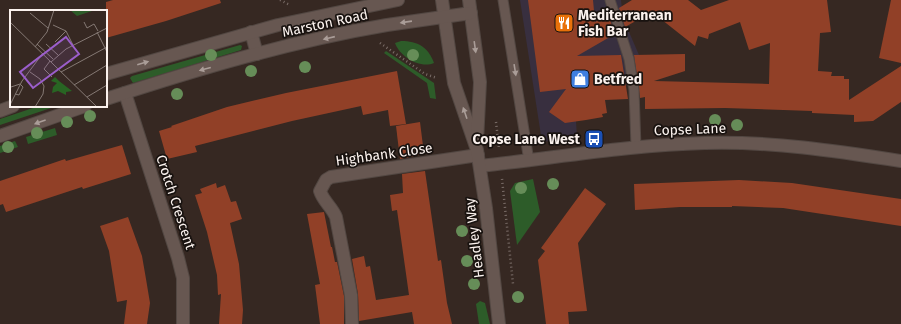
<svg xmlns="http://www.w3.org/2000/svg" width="901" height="324" font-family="'Fira Sans',sans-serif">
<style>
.commercial{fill:#382f3f}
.green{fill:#2d5c29}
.building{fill:#914027}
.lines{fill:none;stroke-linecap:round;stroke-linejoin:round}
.lane-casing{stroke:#524742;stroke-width:11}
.street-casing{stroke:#524742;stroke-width:14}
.secondary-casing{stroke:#524742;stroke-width:14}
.path{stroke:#7b6e69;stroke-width:2.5;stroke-dasharray:1 3;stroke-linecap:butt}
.lane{stroke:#675751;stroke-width:9}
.street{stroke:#675751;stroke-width:12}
.secondary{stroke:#675751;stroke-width:12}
.tree{fill:#668d58}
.oneway{fill:#aa9d98}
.labels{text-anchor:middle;stroke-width:3.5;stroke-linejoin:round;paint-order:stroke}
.poi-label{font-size:14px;font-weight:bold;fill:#fbf2ee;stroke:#191310;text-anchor:start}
.street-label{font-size:14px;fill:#fbf2ee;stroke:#191310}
.inset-road{fill:none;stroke:#857974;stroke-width:1}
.view{fill:#9b5ecb;fill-opacity:0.15;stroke:#9b5ecb;stroke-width:2}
.inset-edge{fill:none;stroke:#fbf2ee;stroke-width:2}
</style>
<rect width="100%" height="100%" fill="#362822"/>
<path class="commercial" d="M520,0H621L623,18L639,55V83L603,88L576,121L577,137L542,142Z"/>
<g class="green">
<path d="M401,41C418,41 428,47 434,63C420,69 400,57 395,43Z"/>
<path d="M240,45L242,46L241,50L133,83L130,78L132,76Z"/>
<path d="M386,51L434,83L436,99L430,98L427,83L384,53Z"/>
<path d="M39,106H57L0,125V119Z"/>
<path d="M55,128L57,135L28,144L26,137Z"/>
<path d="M15,141L18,147L0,153V146Z"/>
<path d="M533,179L540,212L517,245L510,191L515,183Z"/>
<path d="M480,301L485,303L490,324H479L476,304Z"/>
</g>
<g class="building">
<path d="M113,0H220L221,3L166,21L106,38V2Z"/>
<path d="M528,0H593L595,22L608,14L615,34L577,56L621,55L628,99L605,100L607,113L602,114L603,117L586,120L565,123L549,112L566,89L540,92Z"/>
<path d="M632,0H688L701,10L729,0H827L831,32L820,33L818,71L832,72L831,76H844V79H849V100L901,66V102L873,121L854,122V115L812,113V111L725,108L645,109V97L640,98L634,55L685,54V71L654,81L769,84L770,43L749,50L740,22L709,34L708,39L698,36L695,46L652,12L625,27L619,8Z"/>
<path d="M891,0H901V63L879,58Z"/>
<path d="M397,71L406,124L390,126L388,110L363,115L361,106L292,121L195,146L197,152L167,159L159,131L172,127L171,126L227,107L286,93Z"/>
<path d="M420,122L424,154L400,159L396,126Z"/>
<path d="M122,145L131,174L83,189L82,187L6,212L3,204L0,205V181L65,159L66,161Z"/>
<path d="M425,171L438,261L441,260L447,303L452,324H414L412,312L359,321L358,294L352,259L364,256L366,267L370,266L376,300L409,295L397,210L392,211L390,195L403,193L402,174Z"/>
<path d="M739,180L792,183L901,199V226L783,208L732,206V207H680L635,210L634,184Z"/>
<path d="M216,183L217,188L225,185L231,202L236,201L242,219L230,223L239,264L243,310L242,324H219L221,294L218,295L217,275L207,232L195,195L202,193L200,189Z"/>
<path d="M585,188L606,204L578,243L587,311L568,312L569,324H546L538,260L545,251L541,248Z"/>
<path d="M324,212L331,247H332L335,262H337L344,296V324H320L315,285L320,284L307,214Z"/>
<path d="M128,217L142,256L146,279L150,303L147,324H124L127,300L117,302L109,251L100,226Z"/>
</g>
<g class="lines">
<g class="lane-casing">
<g id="lane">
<path d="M503,0L529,161"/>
<path d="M610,0L629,59L634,90L636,147"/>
</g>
</g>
<g class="street-casing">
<g id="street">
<path d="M251,32L257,54"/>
<path d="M125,93L178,258L183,278V324"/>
<path d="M480,166C555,158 630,145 705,143C771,141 836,151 901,161"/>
<path d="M352,324L351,295L336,217C332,207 323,201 320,191L326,180L331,177L478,155"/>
</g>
</g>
<g class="secondary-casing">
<g id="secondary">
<path d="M442,0L454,83L477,150L486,208L499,324"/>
<path d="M469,0L480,82L477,142"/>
<path d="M106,74L278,25L398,0"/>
<path d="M106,99C198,69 292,41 387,25C415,21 443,17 471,13"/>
<path d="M0,111L13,106"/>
<path d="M0,136L85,106"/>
</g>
</g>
<g class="path">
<path d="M280,0L290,5"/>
<path d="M380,43L425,74L437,78"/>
<path d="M496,122L499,148"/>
<path d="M502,179L513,284"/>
</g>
<use href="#lane" class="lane"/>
<use href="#street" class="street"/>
<use href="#secondary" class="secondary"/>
</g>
<g class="tree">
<circle cx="211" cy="55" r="6"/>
<circle cx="413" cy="55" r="6"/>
<circle cx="305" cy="67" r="6"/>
<circle cx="251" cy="71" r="6"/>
<circle cx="177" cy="94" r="6"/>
<circle cx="90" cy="116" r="6"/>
<circle cx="715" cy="120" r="6"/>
<circle cx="67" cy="122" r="6"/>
<circle cx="737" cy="125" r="6"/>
<circle cx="37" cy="133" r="6"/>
<circle cx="8" cy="147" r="6"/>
<circle cx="553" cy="184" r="6"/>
<circle cx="521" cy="188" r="6"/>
<circle cx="462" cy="231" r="6"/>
<circle cx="467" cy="261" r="6"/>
<circle cx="474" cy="284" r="6"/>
<circle cx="518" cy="297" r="6"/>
</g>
<defs><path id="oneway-solid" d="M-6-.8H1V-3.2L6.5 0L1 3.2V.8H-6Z"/></defs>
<g class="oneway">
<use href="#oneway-solid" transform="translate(406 22) rotate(172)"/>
<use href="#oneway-solid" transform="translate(329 38) rotate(167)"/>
<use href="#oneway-solid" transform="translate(475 47) rotate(82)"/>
<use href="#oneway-solid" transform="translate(143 63) rotate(-16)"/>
<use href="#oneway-solid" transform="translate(205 69) rotate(165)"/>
<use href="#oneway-solid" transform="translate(515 70) rotate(81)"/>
<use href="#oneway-solid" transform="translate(465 113) rotate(-109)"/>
<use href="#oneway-solid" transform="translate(40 122) rotate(160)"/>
</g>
<defs>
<g id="restaurant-square" transform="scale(1)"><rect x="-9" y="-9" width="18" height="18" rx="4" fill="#e8710a" stroke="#191310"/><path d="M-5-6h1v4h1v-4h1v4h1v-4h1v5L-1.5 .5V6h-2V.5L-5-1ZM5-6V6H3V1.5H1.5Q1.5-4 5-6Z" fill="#fff"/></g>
<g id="shop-square" transform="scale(1)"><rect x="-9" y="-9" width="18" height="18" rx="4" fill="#3f7fe0" stroke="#191310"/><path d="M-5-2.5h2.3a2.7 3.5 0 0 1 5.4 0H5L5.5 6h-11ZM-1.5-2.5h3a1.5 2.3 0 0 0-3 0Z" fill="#fff"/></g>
<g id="bus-square" transform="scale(1)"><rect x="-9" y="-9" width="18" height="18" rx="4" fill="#1a4fb4" stroke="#191310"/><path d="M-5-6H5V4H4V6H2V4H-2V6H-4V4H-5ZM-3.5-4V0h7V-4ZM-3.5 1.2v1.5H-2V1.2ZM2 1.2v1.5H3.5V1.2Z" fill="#fff"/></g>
</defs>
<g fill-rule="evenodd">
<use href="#restaurant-square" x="564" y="23"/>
<use href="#shop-square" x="580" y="79"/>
<use href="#bus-square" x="594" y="139"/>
</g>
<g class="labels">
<g class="poi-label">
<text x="578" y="20">Mediterranean<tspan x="578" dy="16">Fish Bar</tspan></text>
<text x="594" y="84">Betfred</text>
<text x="580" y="144" text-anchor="end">Copse Lane West</text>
</g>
<g class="street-label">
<text transform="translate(325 23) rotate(-12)" y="5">Marston Road</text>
<text transform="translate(690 129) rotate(-2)" y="5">Copse Lane</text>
<text transform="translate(384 154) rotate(-8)" y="5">Highbank Close</text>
<text transform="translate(176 202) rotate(72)" y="5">Crotch Crescent</text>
<text transform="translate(474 238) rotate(-97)" y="5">Headley Way</text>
</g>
</g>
<g transform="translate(10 10)">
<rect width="97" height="97" fill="#362822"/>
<path d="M60,0H85L67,6Z" fill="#2d5c29"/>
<path d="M45,67L49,71L62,81L56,82V85L48,81L42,83L43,77L47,73L41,71Z" fill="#286523"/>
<path class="inset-road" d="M20,3L38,18M0,12L87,97M74,12L77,18L84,14L88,21M43,15L56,21L63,35M87,22L97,42M45,32L56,21M27,34L43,49M36,34L48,45M25,37L37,22L44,0M40,51L34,59L42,67M41,52L56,39L97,18M20,62L30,69L34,76L33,84L25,97M51,62L97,37M64,75L97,55M1,77L10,74L13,77L9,85L5,84M77,87L97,75M0,95L12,71L33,43"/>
<path class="view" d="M56,27L69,44L23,78L10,62Z"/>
<rect width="97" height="97" class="inset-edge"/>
</g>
</svg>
